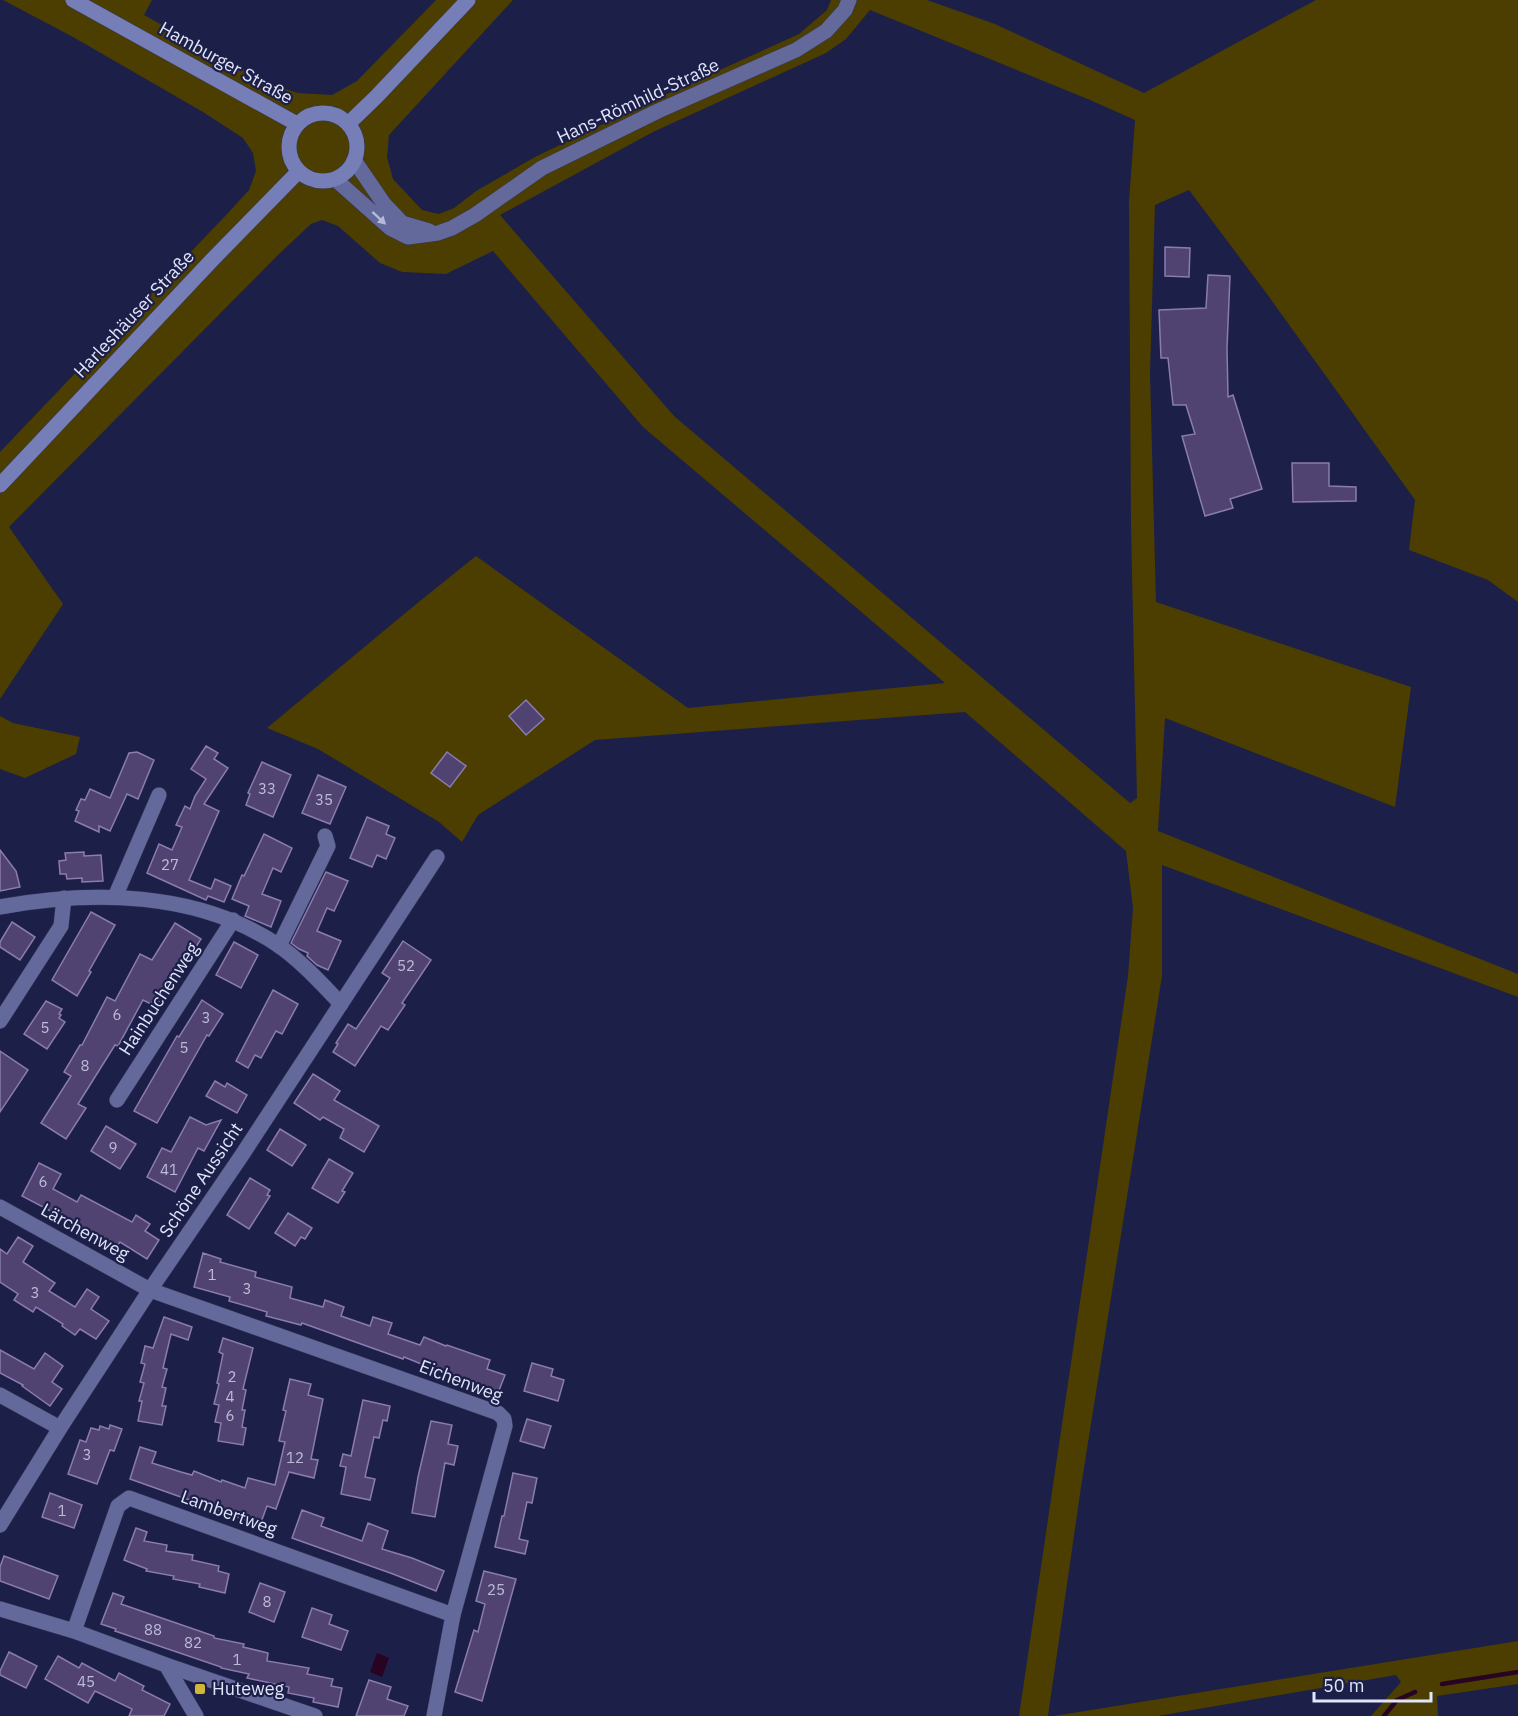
<svg xmlns="http://www.w3.org/2000/svg" width="1518" height="1716" font-family="'IBM Plex Sans',sans-serif">
<style>
.green{fill:#4b3e00;fill-rule:evenodd}
.water{fill:#290322}
.lines{fill:none;stroke-linecap:round;stroke-linejoin:round}
.stream{stroke:#290322;stroke-width:4.5}
.building{fill:#514371;stroke:#8a7cae;stroke-width:1.5}
.street-casing{stroke:#38375a;stroke-width:16}
.secondary-casing{stroke:#38375a;stroke-width:16}
.street{stroke:#636a9b;stroke-width:15}
.secondary{stroke:#757eb7;stroke-width:15}
.oneway{fill:#b5bad9}
.poi-dot{fill:#d2b736;stroke:#1c1f48;stroke-width:2}
.labels{text-anchor:middle;stroke-width:4.5;stroke-linejoin:round;paint-order:stroke}
.number-label{font-size:15px;fill:#bdbcd8}
.street-label{font-size:18px;fill:#e1e5fb;stroke:#1c1f48}
.poi-label{font-size:18px;fill:#e1e5fb;stroke:#1c1f48;text-anchor:start}
</style>
<rect width="100%" height="100%" fill="#1c1f48"/>
<g class="green">
<path d="M3,0H152L144,15L270,84L298,93L332,95L357,81L436,0H513L389,135L387,157L393,179L422,210L439,214L454,208L476,191L535,157L647,103L799,34L827,10L831,0H927L995,24L1144,93L1316,0H1518V602L1488,580L1409,550L1415,500L1267,294L1189,190L1155,205L1150,373L1156,602L1411,687L1395,807L1165,718L1158,831L1518,974V997L1162,865V976L1081,1487L1048,1716H1019L1128,976L1133,908L1126,851L965,712L595,740L478,815L462,842L439,822L318,749L267,728L415,605L476,556L688,708L945,683L643,427L493,251L446,274L402,272L380,263L338,226L322,220L311,224L279,254L9,527L63,604L0,699V452L228,213L249,190L256,171L253,153L243,138L203,112L73,37ZM870,10L1090,100L1135,120L1129,201L1131,528L1137,798L1130,803L674,416L500,215L653,132L826,53L846,39Z"/>
<path d="M0,716L13,723L80,737L76,754L25,778L0,769Z"/>
<path d="M1518,1641V1684L1437,1696L1438,1716H1371L1401,1682L1396,1675L1158,1716H1054Z"/>
</g>
<path class="water" d="M377,1653L389,1658L382,1677L370,1672Z"/>
<g class="lines">
<g class="stream">
<path d="M1442,1684L1518,1672"/>
<path d="M1384,1716L1397,1700L1415,1692"/>
</g>
</g>
<g class="building">
<path d="M1165,247L1190,248L1189,277L1165,276Z"/>
<path d="M1208,275L1230,276L1227,348L1228,397L1233,395L1262,489L1230,499L1233,508L1205,516L1182,436L1195,434L1186,405H1173L1168,358H1161L1159,310L1206,308Z"/>
<path d="M1292,463H1329V486L1356,487V501L1293,502Z"/>
<path d="M526,700L544,719L526,735L509,716Z"/>
<path d="M206,746L218,753L214,759L228,768L204,804L219,811L189,880L211,889L215,879L231,886L224,902L208,896L206,900L147,873L159,844L172,850L182,827L176,825L185,806L190,809L195,796L206,779L191,769Z"/>
<path d="M137,752L154,760L138,799L127,794L110,831L99,826V832L75,821L79,811L76,810L81,799L85,800L90,789L110,798L129,753Z"/>
<path d="M447,752L466,766L450,787L431,773Z"/>
<path d="M262,762L291,775L273,817L246,805L250,794L248,793Z"/>
<path d="M318,775L346,787L330,824L302,813Z"/>
<path d="M367,817L389,826L386,834L395,838L386,859L377,855L372,867L350,858Z"/>
<path d="M264,834L292,848L281,872L273,868L262,894L281,901L271,927L245,916L249,906L232,899L242,875L244,876Z"/>
<path d="M0,850L16,871L20,887L0,891Z"/>
<path d="M84,852V856L101,855L103,881L82,882V878L67,879L66,874H60L59,861L66,860L65,853Z"/>
<path d="M326,872L348,881L334,911L327,908L317,931L341,941L328,970L317,965L307,956L308,953L299,949L291,943Z"/>
<path d="M91,912L115,925L89,971L91,972L77,996L52,980Z"/>
<path d="M12,922L35,937L20,960L0,947V942Z"/>
<path d="M175,923L201,939L185,964L182,963L161,1002L154,998L151,1004L143,1000L118,1046L115,1045L78,1104L86,1108L66,1139L41,1123L71,1076L64,1072L80,1045H82L107,997L115,1001L140,954L152,960Z"/>
<path d="M403,941L431,960L402,1003L405,1005L388,1030L381,1026L355,1066L333,1052L338,1044L336,1043L348,1024L356,1029L390,978L382,973Z"/>
<path d="M234,942L258,955L241,988L216,975Z"/>
<path d="M273,990L298,1004L282,1034L276,1031L261,1058L255,1055L248,1068L236,1061Z"/>
<path d="M202,1000L223,1014L209,1036L207,1035L157,1123L134,1111L177,1036L179,1037Z"/>
<path d="M46,1001L62,1009L59,1014L61,1015L59,1018L65,1022L47,1049L24,1034Z"/>
<path d="M0,1051L28,1070L0,1112Z"/>
<path d="M313,1074L340,1091L334,1100L379,1126L364,1152L340,1138L344,1129L323,1117L320,1120L294,1103Z"/>
<path d="M215,1081L225,1087L227,1083L247,1095L237,1113L206,1096Z"/>
<path d="M190,1117L206,1125L221,1120L204,1151L198,1148L175,1192L147,1177L162,1148L171,1152Z"/>
<path d="M106,1126L136,1144L120,1169L91,1151Z"/>
<path d="M280,1129L306,1145L292,1166L267,1150Z"/>
<path d="M329,1159L353,1173L342,1191L345,1192L338,1203L312,1188Z"/>
<path d="M39,1163L61,1174L53,1189L77,1202L81,1195L132,1222L136,1215L150,1224L145,1231L159,1240L147,1259L120,1242L117,1246L22,1196Z"/>
<path d="M250,1178L270,1190L267,1195L270,1196L249,1229L227,1215Z"/>
<path d="M288,1213L312,1228L305,1239L301,1237L295,1246L275,1233Z"/>
<path d="M18,1237L33,1246L23,1262L55,1283L49,1291L75,1307L87,1289L99,1297L91,1309L109,1321L96,1339L80,1329L75,1335L62,1326L63,1324L36,1307L33,1312L14,1300L18,1294L0,1282V1249L7,1254Z"/>
<path d="M203,1253L221,1259L220,1262L256,1272L255,1277L292,1287L290,1298L323,1307L325,1300L344,1307L341,1316L370,1326L373,1317L392,1323L388,1334L420,1345L424,1337L446,1346L447,1345L490,1360L487,1369L505,1375L498,1393L461,1380L404,1357L403,1359L302,1323L301,1325L266,1316L267,1312L229,1301L230,1297L194,1287Z"/>
<path d="M164,1317L192,1327L188,1340L171,1334L163,1368L167,1369L162,1387L166,1388L162,1406H166L162,1425L138,1421L142,1401H139L144,1383L140,1382L145,1364L141,1363L145,1346L153,1348Z"/>
<path d="M223,1338L253,1348L243,1389L246,1390L242,1410H245L242,1427L246,1428L243,1445L218,1441L221,1423L215,1422L219,1405L214,1404L219,1384L217,1383L223,1354L219,1352Z"/>
<path d="M0,1350L34,1369L45,1353L63,1366L52,1382L62,1389L50,1406L22,1386L23,1385L0,1373Z"/>
<path d="M532,1363L553,1369L551,1376L564,1380L558,1401L524,1391Z"/>
<path d="M290,1379L311,1384L308,1395L323,1399L311,1459L318,1460L314,1478L289,1472L276,1509L267,1506L260,1525L130,1479L140,1447L156,1452L152,1463L181,1472L192,1475L194,1471L221,1482L222,1480L245,1488L248,1478L275,1485L285,1442L279,1441L286,1411L283,1410Z"/>
<path d="M363,1400L390,1406L387,1421L383,1420L379,1438L374,1437L365,1477L375,1479L370,1500L341,1494L346,1467L340,1466L343,1454L351,1456Z"/>
<path d="M527,1419L551,1426L544,1448L520,1441Z"/>
<path d="M431,1421L452,1425L448,1444L458,1446L454,1465L445,1463L435,1517L412,1513L418,1477Z"/>
<path d="M110,1425L122,1429L114,1451L110,1450L97,1484L68,1474L80,1440L86,1442L91,1428L99,1430L100,1426L109,1429Z"/>
<path d="M513,1473L537,1478L532,1503L527,1502L519,1539L528,1541L525,1554L495,1547L502,1516H504Z"/>
<path d="M50,1493L82,1505L74,1528L42,1517Z"/>
<path d="M302,1510L324,1518L321,1526L362,1541L368,1523L388,1531L382,1549L412,1558L444,1571L436,1591L393,1574L292,1538Z"/>
<path d="M136,1528L147,1532L144,1541L167,1545L166,1551L193,1555L192,1560L219,1566L218,1571L229,1574L225,1593L199,1587L200,1584L173,1579L174,1576L146,1571L147,1569L124,1560Z"/>
<path d="M4,1556L58,1576L49,1599L0,1581V1567Z"/>
<path d="M484,1571L516,1579L482,1701L455,1692L474,1630L478,1632L485,1604L476,1601Z"/>
<path d="M260,1583L285,1592L274,1622L249,1612Z"/>
<path d="M113,1593L124,1597L121,1604L214,1636V1638L244,1644L243,1647L268,1653L267,1661L309,1668L307,1674L333,1679L331,1686L342,1688L338,1707L313,1702L314,1698L288,1693L289,1687L247,1678L249,1674L221,1668V1667L115,1631L116,1629L101,1624Z"/>
<path d="M312,1608L332,1615L329,1624L348,1631L341,1650L302,1637Z"/>
<path d="M9,1652L37,1666L26,1688L0,1675V1671Z"/>
<path d="M58,1656L79,1668L82,1663L115,1681L119,1673L144,1686L142,1690L170,1704L164,1716H129L132,1709L95,1691L88,1703L45,1679Z"/>
<path d="M369,1680L391,1687L387,1699L408,1706L404,1716H356Z"/>
</g>
<g class="lines">
<g class="street-casing">
<g id="street">
<path d="M354,160L384,204L402,223L429,231"/>
<path d="M335,179L390,228L408,237L438,233L452,228L475,215L542,168L658,111L796,50L826,31L845,10L849,0"/>
<path d="M115,897L159,795"/>
<path d="M0,907C92,890 197,891 278,945C301,961 322,984 341,1004"/>
<path d="M279,946L328,846L325,836"/>
<path d="M0,1021L61,926L64,898"/>
<path d="M117,1100L233,920"/>
<path d="M0,1207L150,1290L498,1413L504,1419L505,1426L453,1615L434,1716"/>
<path d="M0,1395L60,1428"/>
<path d="M0,1525L60,1428L150,1290L242,1155L437,857"/>
<path d="M0,1609L74,1631L166,1665L196,1716"/>
<path d="M74,1631L118,1506L129,1498L453,1615"/>
<path d="M166,1665L315,1716"/>
</g>
</g>
<g class="secondary-casing">
<g id="secondary">
<path d="M73,0L297,124"/>
<circle cx="323" cy="147" r="34"/>
<path d="M348,124L376,97L468,0"/>
<path d="M0,485L212,260L298,172"/>
</g>
</g>
<use href="#street" class="street"/>
<use href="#secondary" class="secondary"/>
</g>
<defs><path id="oneway-solid" d="M-6-.8H1V-3.2L6.5 0L1 3.2V.8H-6Z" transform="scale(1.5)"/></defs>
<use class="oneway" href="#oneway-solid" transform="translate(379 218) rotate(43)"/>
<rect class="poi-dot" x="194" y="1683" width="12" height="12" rx="3"/>
<g class="labels">
<g class="number-label">
<text x="267" y="794">33</text>
<text x="324" y="805">35</text>
<text x="170" y="870">27</text>
<text x="406" y="971">52</text>
<text x="117" y="1020">6</text>
<text x="206" y="1023">3</text>
<text x="45" y="1033">5</text>
<text x="184" y="1053">5</text>
<text x="85" y="1071">8</text>
<text x="113" y="1153">9</text>
<text x="169" y="1175">41</text>
<text x="43" y="1187">6</text>
<text x="212" y="1280">1</text>
<text x="247" y="1294">3</text>
<text x="35" y="1298">3</text>
<text x="232" y="1382">2</text>
<text x="230" y="1402">4</text>
<text x="230" y="1421">6</text>
<text x="87" y="1460">3</text>
<text x="295" y="1463">12</text>
<text x="62" y="1516">1</text>
<text x="496" y="1595">25</text>
<text x="267" y="1607">8</text>
<text x="153" y="1635">88</text>
<text x="193" y="1648">82</text>
<text x="237" y="1665">1</text>
<text x="86" y="1687">45</text>
</g>
<g class="street-label">
<text transform="translate(226 63) rotate(29)" y="6">Hamburger Straße</text>
<text transform="translate(638 101) rotate(-25)" y="6">Hans-Römhild-Straße</text>
<text transform="translate(134 314) rotate(-47)" y="6">Harleshäuser Straße</text>
<text transform="translate(159 999) rotate(-57)" y="6">Hainbuchenweg</text>
<text transform="translate(201 1180) rotate(-56)" y="6">Schöne Aussicht</text>
<text transform="translate(85 1232) rotate(29)" y="6">Lärchenweg</text>
<text transform="translate(461 1381) rotate(21)" y="6">Eichenweg</text>
<text transform="translate(229 1513) rotate(20)" y="6">Lambertweg</text>
</g>
<g class="poi-label">
<text x="212" y="1695">Huteweg</text>
</g>
</g>
<path d="M1314 1692v9h117v-9" fill="none" stroke="#e1e5fb" stroke-width="3"/>
<text x="1323" y="1692" font-size="18" fill="#e1e5fb" stroke="#1c1f48" stroke-width="4.5" paint-order="stroke">50 m</text>
</svg>
